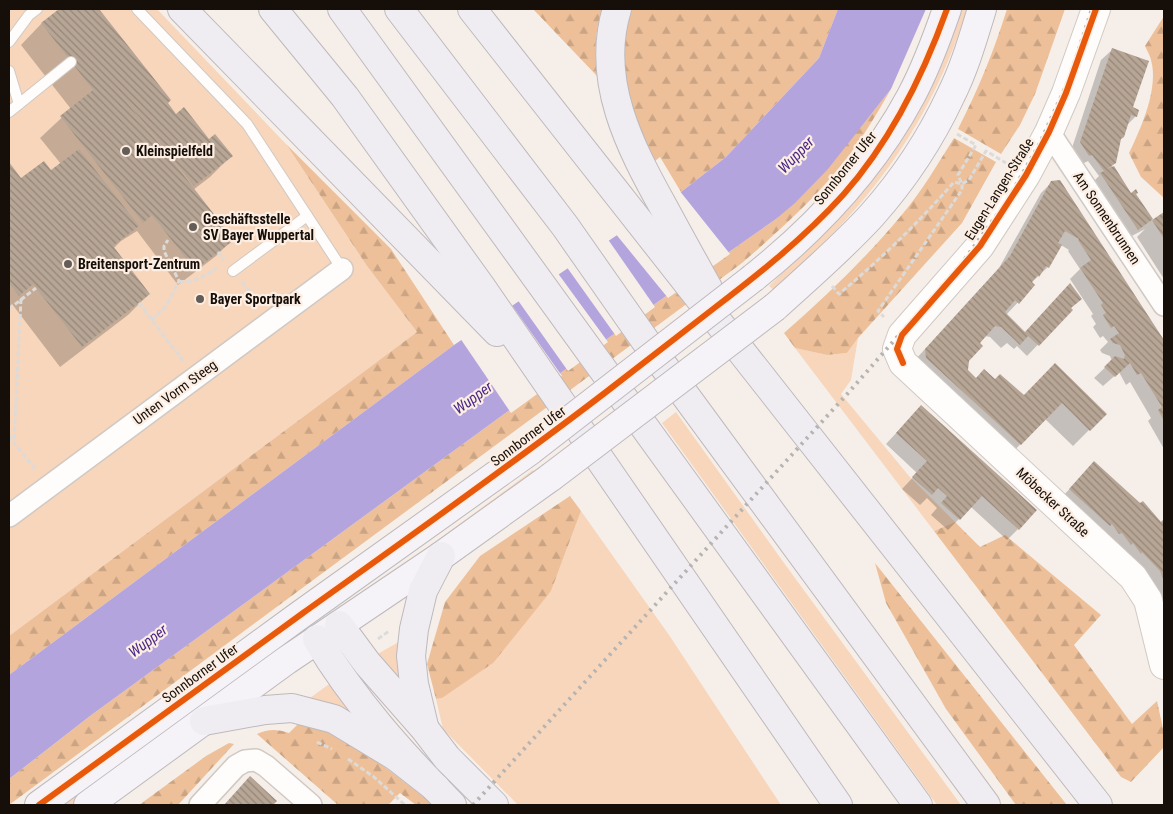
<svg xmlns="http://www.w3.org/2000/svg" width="1173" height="814" font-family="'Roboto Condensed',sans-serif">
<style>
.green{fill:#f7d6bc}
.forest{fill:url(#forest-firs)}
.water{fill:#b4a4dd}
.pier{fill:#f6efe9}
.shadow{fill:#0003}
.building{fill:url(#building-back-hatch)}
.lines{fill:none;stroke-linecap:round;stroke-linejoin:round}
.lane-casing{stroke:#d1c9c3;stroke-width:12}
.street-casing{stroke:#d1c9c3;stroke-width:24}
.secondary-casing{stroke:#d1c9c3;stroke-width:30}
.primary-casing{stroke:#beb9bc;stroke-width:30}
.highway-casing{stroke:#beb9bc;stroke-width:30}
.path{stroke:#dcdbd9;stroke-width:3;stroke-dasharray:5 2.5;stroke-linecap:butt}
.lane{stroke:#fefdfc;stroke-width:10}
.street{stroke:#fefdfc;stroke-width:21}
.secondary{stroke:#fefdfc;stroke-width:28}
.primary{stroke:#f5f3f7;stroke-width:28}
.highway{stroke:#f0edf2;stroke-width:28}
.rail{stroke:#b5b4b2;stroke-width:4;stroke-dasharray:2.5 5;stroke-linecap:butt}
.primary-bridge-casing{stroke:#beb9bc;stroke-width:30;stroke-linecap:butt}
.primary-bridge{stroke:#f5f3f7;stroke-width:28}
.cycleway-casing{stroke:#fceee3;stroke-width:9}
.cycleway{stroke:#e8590c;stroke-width:6}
.poi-dot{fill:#645d57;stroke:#fceee3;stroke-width:2}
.labels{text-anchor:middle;stroke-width:4.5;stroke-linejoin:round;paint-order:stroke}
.poi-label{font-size:14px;font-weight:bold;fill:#160e08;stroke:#fceee3;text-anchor:start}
.street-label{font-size:14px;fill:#160e08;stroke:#fceee3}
.water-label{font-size:15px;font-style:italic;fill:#472687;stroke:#fceee3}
</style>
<defs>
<pattern id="forest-firs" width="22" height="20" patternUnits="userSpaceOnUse" patternTransform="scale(1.25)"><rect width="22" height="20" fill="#edc09a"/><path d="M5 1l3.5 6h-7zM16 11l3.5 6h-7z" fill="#caa483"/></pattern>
<pattern id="building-back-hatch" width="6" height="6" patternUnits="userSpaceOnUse" patternTransform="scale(1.25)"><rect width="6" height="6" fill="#b7a696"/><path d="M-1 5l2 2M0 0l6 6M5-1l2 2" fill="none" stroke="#948678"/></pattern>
</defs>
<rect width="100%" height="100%" fill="#f6efe9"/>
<g class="green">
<path d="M9,9H157L286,144L367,266L417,332L9,636Z"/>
<path d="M959,9H967C945,81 907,150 857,207C832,237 802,263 774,290L769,286L855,200L876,172Z"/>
<path d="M858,338L851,380L841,394L909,476L955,522L934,531L795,348L827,355L847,353Z"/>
<path d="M676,412L784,563L961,805H937L662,423Z"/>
<path d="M533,470L536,474L381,582Z"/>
<path d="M581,511L669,635L781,805H518L443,729L436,699L442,698L551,591Z"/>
<path d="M404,639L407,694L374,656Z"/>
<path d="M283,642L287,648L207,705L71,805H61Z"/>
<path d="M332,682L363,718L303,703Z"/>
</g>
<g class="forest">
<path d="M533,9H603C594,30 595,54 597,76Z"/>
<path d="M632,9H838L819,58L726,157L681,192L660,157L655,161L637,125L626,79L624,57L625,34Z"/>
<path d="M1007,9H1065L1035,94L1020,125L1001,154L958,129C978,90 994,51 1007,9Z"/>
<path d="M1164,16V198L1141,177L1129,153C1141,128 1159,88 1151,60C1150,55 1147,51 1145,46Z"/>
<path d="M891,89C874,119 856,149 833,175C806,207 774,235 742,263L9,805V779L90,716L659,301L776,219L861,127Z"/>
<path d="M954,138L996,162L962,223L858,338L847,353L827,355L795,348L784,333C825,297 865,259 900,217C921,193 937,165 954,138Z"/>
<path d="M286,144L391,249L454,345L9,675V636L417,332L367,266Z"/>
<path d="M570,496L581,511L551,591L493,663L442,698L436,699L427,664L445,602L480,556Z"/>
<path d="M955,522L980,547L1005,535L1101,615L1074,645L1132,724L1157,701L1164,733V747L1131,782L1121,777L934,531Z"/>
<path d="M875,563L1067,805H1016L946,709L886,603Z"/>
<path d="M300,722L340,735L386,768L434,805H416L400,793L388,805H338L257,734C268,729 277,729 289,733Z"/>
<path d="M229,743L234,744L178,805H139L206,756Z"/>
</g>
<path class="water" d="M838,9H926L891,89L828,169L795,203L776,219L659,301L90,716L9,779V675L454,345L681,192L726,157L819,58Z"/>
<g class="pier">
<path d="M679,190L730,254L668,298L615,233Z"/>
<path d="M607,238L655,307L616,336L566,266Z"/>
<path d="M557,272L608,342L568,371L517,299Z"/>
<path d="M511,304L562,376L511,413L460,338Z"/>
</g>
<g class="shadow">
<path d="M61,9H97L169,100L166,103L176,116L231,156L210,177L193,190L232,240L216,256L178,285L137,231L121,241L113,249L149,294L128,315L60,367L12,304L9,307V165L20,180L51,172L61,164L40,138L71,109L21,45L41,24Z"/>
<path d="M1112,50L1132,108L1136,116L1126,126L1119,140L1112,166L1130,194H1135L1153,221L1164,213V279L1137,237L1145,229L1126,239L1090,185L1099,176L1088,161L1078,166L1070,154L1101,60Z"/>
<path d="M1059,181L1148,316L1164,343V449L1148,421L1151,418L1130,382L1126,385L1119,372L1103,386L1094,378L1112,361L1110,356L1102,353L1100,350L1108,342L1103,336L1100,338L1093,327L1096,324L1091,316L1093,314L1070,279L1080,269L1068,251L1069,250L1061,245L1048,267L1031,283L1034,285L1006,315L1024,334L1070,308L1071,310L1027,356L1017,346L1014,349L1007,343L1001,348L990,337L985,336L967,360V371L976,379L995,380L1023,397L1055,365L1105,414L1073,446L1045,419L1005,460L915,360L999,268L1041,193L1052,182Z"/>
<path d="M911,417L1018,529L1007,540L971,507L948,530L931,515L937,508L927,498L920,505L902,489L917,473L886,444Z"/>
<path d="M1084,474L1161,524L1163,522L1164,524V636L1059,500Z"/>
</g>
<g class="building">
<path d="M59,9H99L171,100L168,103L176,114L184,107L209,139L215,134L233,156L194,186L108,78L234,240L195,270L152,215L143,223L60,116L93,90L41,23Z"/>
<path d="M1112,48L1149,61L1133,107L1139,110L1137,117L1131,115L1124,137L1121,139L1116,163L1107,169L1114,166L1131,193L1136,189L1138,193L1136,194L1153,219L1138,230L1100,173L1104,171L1092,155L1089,156L1080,142Z"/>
<path d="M79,149L139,226L113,246L150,294L82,347L33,284L19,296L9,283V162L21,178L44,161L51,170Z"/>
<path d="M1060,180L1164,340V421L1158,410L1162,407L1141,373L1137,375L1130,363L1115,377L1104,367L1115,356L1124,359L1125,355L1120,345L1113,343L1110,339L1119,333L1114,326L1111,328L1103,315L1106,313L1101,305L1103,303L1080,268L1091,260L1078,240L1079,239L1065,231L1058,243L1062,245L1049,268L1046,266L1039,277L1038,275L1032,282L1035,285L1019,304L1015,300L1005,312L1025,332L1070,283L1082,299L1071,308L1073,310L1039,346L1028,336L1020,345L1001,327L995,326L980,343L983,346L969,361L968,370L976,378L984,369L995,379L1000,374L1024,395L1055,363L1107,414L1090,431L1062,403L1021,445L926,358L925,349L1010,256L1051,181Z"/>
<path d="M1164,212V239L1152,220Z"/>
<path d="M921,405L1037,510L1019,530L982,496L960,520L941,503L947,496L938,488L932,495L912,477L927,461L896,433Z"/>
<path d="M1094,461L1140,503L1143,501L1161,522L1163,520L1164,522V581L1160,571L1142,552L1141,554L1133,543L1131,545L1122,533L1119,534L1112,524L1110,526L1069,489Z"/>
<path d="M250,776L277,801L273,805H224Z"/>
</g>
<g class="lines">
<g class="lane-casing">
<g id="lane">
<path d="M137,9L247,124L342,269"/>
<path d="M9,42L29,15L37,9"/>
<path d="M9,71L19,104"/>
<path d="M9,112L71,62"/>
<path d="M233,271L307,216"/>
</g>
</g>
<g class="street-casing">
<g id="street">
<path d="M1049,132L1164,305"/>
<path d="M9,516L342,269"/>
<path d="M200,805L236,766L245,761L256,760L266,766L311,805"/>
</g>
</g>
<g class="secondary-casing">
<path id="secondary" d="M1096,9L1066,93L1049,132L1026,175L980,246L902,335L897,349L903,363L1133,577L1148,600L1164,665"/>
</g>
<g class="primary-casing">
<g id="primary">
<path d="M753,278C817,227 872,169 911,96C926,68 937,38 947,9"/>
<path d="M775,307C808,277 842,248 872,215C904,179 931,138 951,95C965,67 973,38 982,9"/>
<path d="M39,805L300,615L531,450"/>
<path d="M88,805L287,660L441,556L551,477"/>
</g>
</g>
<g class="highway-casing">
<g id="highway">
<path d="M182,9L497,332"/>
<path d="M273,9L345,97L482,288L838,805"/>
<path d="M342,9L918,805"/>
<path d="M399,9L565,226L649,346L986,805"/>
<path d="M472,9L1098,805"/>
<path d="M617,9C595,80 630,147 664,208C678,234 693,261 708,288"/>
<path d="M339,625L367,663L424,728L447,758L494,805"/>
<path d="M317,639C354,701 402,754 452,805"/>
<path d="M204,721L265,710L292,708L334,719L395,756L436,788"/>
<path d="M424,726L414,684L411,656L414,629L423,591L441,556"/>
</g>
</g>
<g class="path">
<path d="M957,134L976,145L958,175L962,184L969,180L986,151L1006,163"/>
<path d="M218,252L224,260"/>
<path d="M179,281C193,284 205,275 217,268"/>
<path d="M242,282L260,305"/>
<path d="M832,286L839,294C881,259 918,223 954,182L962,184V190L878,311L884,317"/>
<path d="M21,299L14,443L36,470"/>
<path d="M139,303L183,361"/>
<path d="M9,309L36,288"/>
<path d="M152,320L166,306L179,281L164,251V246L168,240"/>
<path d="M9,436L14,443"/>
<path d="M378,639L389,631"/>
<path d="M317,742L332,749"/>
<path d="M348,759L374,777L405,805"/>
</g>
<use href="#lane" class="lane"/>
<use href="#street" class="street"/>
<use href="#secondary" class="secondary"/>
<use href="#primary" class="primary"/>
<use href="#highway" class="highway"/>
<path class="rail" d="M473,805L849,392L962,263L1007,201L1040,143L1069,79L1092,9"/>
<g class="primary-bridge-casing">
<g id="primary-bridge">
<path d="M531,450L753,278"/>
<path d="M551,477L775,307"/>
</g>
</g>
<use href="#primary-bridge" class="primary-bridge"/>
<g class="cycleway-casing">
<g id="cycleway">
<path d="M903,363L897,349L902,335L980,246L1026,175L1049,132L1066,93L1096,9"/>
<path d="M39,805C127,741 215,677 303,613C405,540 507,468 606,392C642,364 678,336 713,309C759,274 804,238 843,195C891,141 923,76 947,9"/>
</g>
</g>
<use href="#cycleway" class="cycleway"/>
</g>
<g class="poi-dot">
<circle cx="126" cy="151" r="5"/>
<circle cx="193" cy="227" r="5"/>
<circle cx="68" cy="264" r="5"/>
<circle cx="200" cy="299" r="5"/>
</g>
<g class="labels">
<g class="poi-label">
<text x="136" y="156">Kleinspielfeld</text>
<text x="203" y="224">Geschäftsstelle<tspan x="203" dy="16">SV Bayer Wuppertal</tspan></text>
<text x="78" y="269">Breitensport-Zentrum</text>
<text x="210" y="304">Bayer Sportpark</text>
</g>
<g class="street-label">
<text transform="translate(845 168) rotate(-51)" y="5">Sonnborner Ufer</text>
<text transform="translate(999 189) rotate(-58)" y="5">Eugen-Langen-Straße</text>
<text transform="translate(1107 218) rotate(56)" y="5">Am Sonnenbrunnen</text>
<text transform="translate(175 392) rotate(-36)" y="5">Unten Vorm Steeg</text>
<text transform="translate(528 436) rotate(-37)" y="5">Sonnborner Ufer</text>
<text transform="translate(1053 502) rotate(43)" y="5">Möbecker Straße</text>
<text transform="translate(200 673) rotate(-36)" y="5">Sonnborner Ufer</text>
</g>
<g class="water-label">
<text transform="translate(796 155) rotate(-46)" y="5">Wupper</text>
<text transform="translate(473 398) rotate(-36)" y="5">Wupper</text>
<text transform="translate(148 641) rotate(-37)" y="5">Wupper</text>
</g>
</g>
<rect width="1173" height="814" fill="none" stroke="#160e08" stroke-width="20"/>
</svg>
